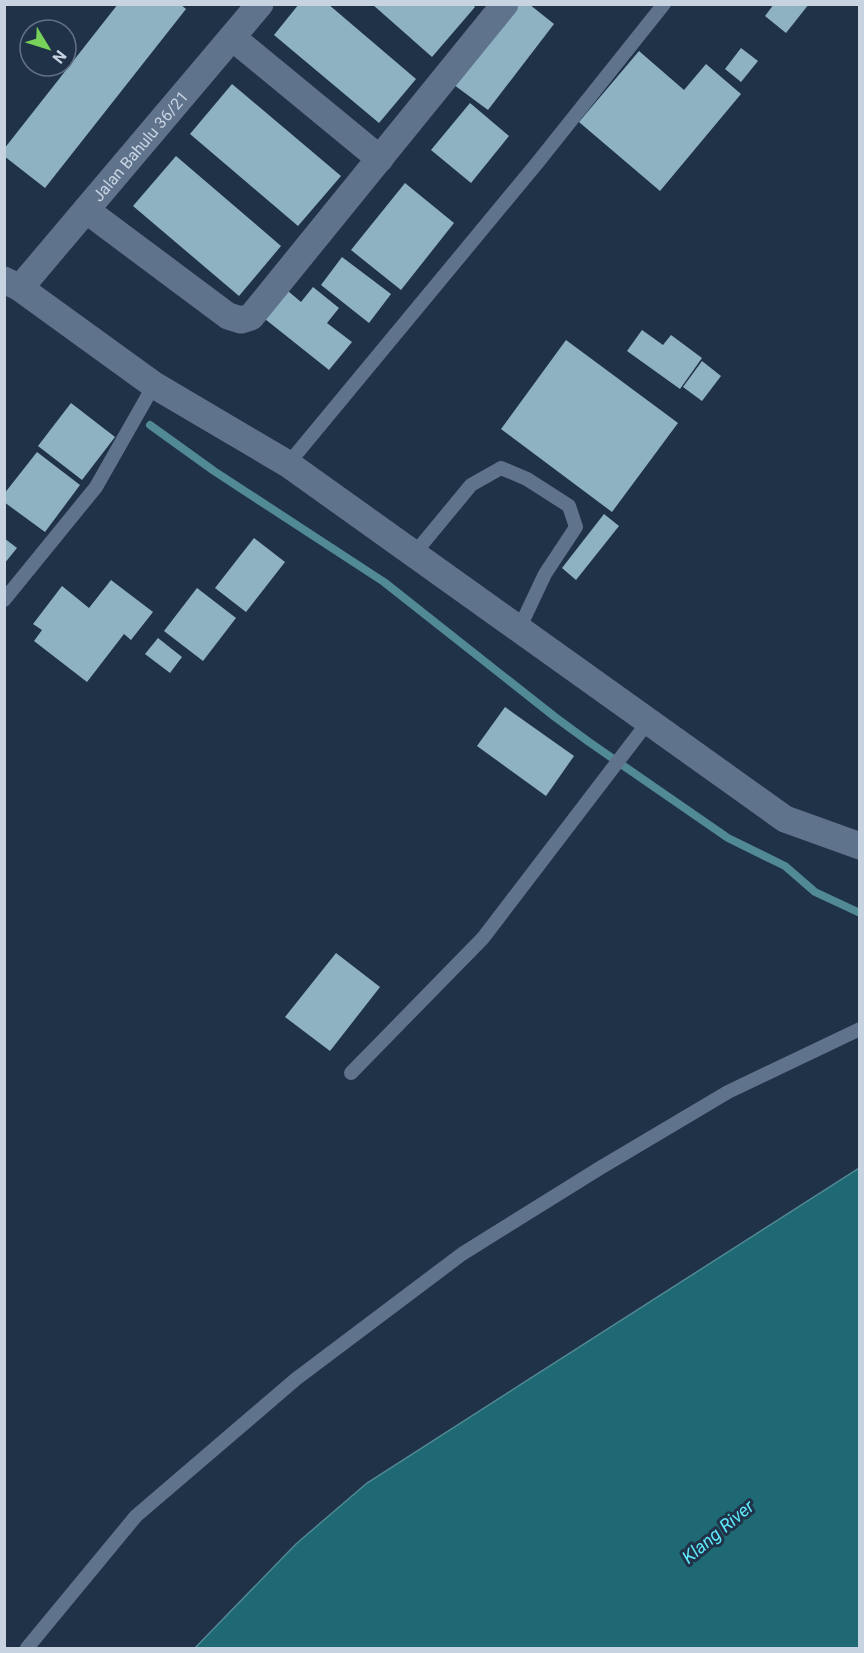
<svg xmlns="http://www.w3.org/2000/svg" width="864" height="1653" font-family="Roboto,sans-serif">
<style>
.water{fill:#1e6973;stroke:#518994;stroke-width:1.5}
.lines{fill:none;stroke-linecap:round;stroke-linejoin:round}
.stream{stroke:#518994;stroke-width:8}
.building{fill:#8fb2c3}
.service{stroke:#5f738c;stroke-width:14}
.minor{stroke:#5f738c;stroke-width:27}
.labels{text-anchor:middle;stroke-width:6;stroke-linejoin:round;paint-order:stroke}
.street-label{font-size:16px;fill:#c8d3e1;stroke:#203248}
.water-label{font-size:18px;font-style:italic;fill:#5de7f9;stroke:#203248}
</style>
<rect width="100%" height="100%" fill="#203248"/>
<path class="water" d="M859,1168V1648H195L296,1544L367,1483Z"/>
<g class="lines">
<path class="stream" d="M150,425L214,471L384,582L555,717L589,742L728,838L785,866L815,892L860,913"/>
</g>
<g class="building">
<path d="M118,4H180L186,9L45,188L4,156V149Z"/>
<path d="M299,4H328L416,79L379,123L274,35Z"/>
<path d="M372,4H472L475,7L432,57Z"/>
<path d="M509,4H529L554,24L488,110L450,82Z"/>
<path d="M774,4H809L786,33L765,16Z"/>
<path d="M741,48L758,61L741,82L725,69Z"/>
<path d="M639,51L684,90L706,64L741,94L660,191L579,122Z"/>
<path d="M232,84L341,176L298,226L190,134Z"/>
<path d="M470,103L509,136L471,183L431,150Z"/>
<path d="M176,156L281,246L239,296L133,206Z"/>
<path d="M405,183L454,223L401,290L351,250Z"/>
<path d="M342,257L391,294L369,323L321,285Z"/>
<path d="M313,287L339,308L327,323L352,342L329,370L265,319L288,291L301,302Z"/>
<path d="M642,330L663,345L671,335L702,358L680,389L627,351Z"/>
<path d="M566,340L678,423L612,512L501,429Z"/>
<path d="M702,361L721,376L702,401L683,387Z"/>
<path d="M71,403L115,437L82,480L38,446Z"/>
<path d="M37,452L80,485L45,532L4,502V494Z"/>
<path d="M604,514L619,526L576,580L562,568Z"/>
<path d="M4,538L17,548L4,564Z"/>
<path d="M254,538L285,562L246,612L215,588Z"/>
<path d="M111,580L153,612L131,640L124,634L87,682L34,641L42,630L33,624L62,586L89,608Z"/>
<path d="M197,588L236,618L203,661L164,631Z"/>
<path d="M158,638L182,657L170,673L145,654Z"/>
<path d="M505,707L574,756L546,796L477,746Z"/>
<path d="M336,953L380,987L330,1051L285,1017Z"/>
</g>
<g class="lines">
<g class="service">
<path d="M288,464L538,162L664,4"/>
<path d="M414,554L471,485L501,468L527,479L569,506L576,527L545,574L519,629"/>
<path d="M4,600L96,487L154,385"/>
<path d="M351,1073L483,938L648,722"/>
<path d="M27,1648L136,1516L296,1379L462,1254L600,1168L728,1092L860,1029"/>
</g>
<g class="minor">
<path d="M233,38L380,159"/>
<path d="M86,210L228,316L241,320L251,317L505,4"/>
<path d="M4,280L20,288L154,385L288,464L785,819L860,846"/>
<path id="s1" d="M20,288L260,4"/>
</g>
</g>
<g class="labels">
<g class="street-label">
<text dy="6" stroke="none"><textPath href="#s1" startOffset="186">Jalan Bahulu 36/21</textPath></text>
</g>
<g class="water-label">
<text transform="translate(718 1532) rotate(-40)" y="6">Klang River</text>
</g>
</g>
<rect width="864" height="1653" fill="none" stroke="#c8d3e1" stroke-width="12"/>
<g transform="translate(48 48) rotate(128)"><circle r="28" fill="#203248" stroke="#637285" stroke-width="1.5"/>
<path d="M0-4.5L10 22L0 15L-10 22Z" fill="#77d259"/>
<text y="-9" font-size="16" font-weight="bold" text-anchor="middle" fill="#c8d3e1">N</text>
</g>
</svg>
